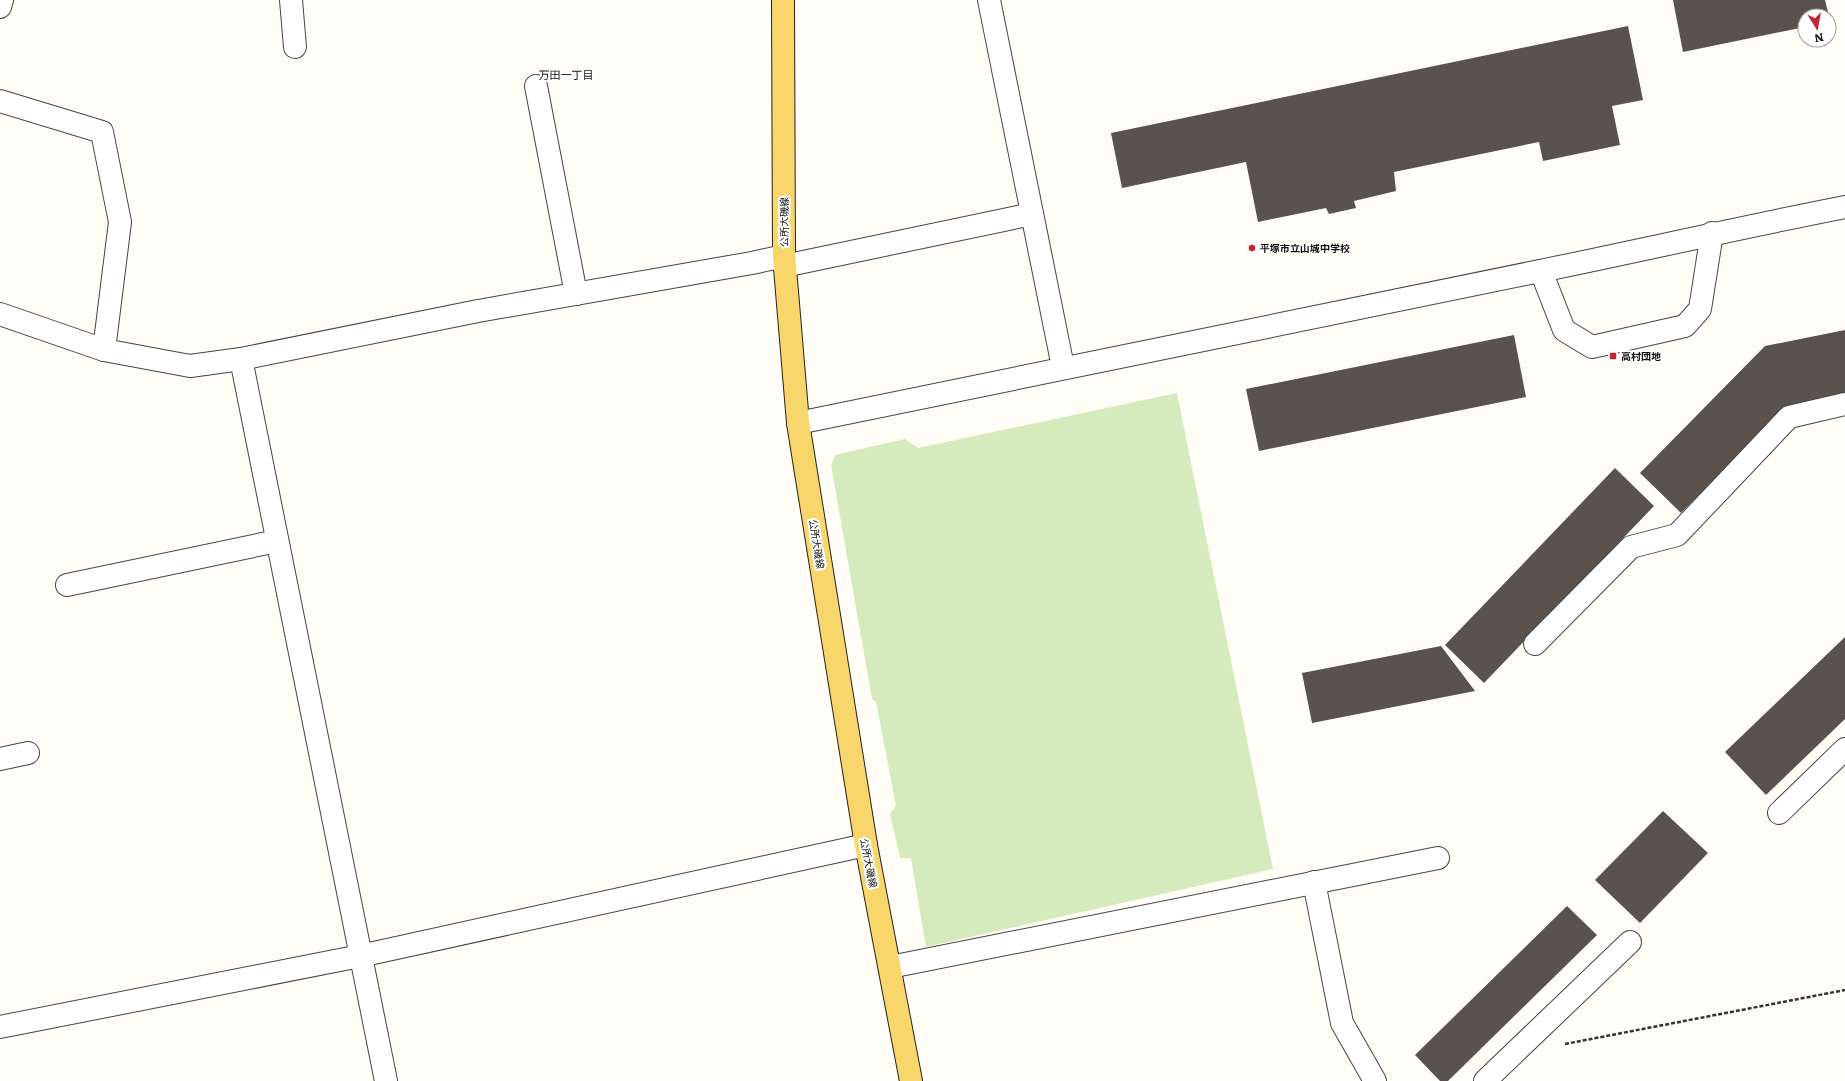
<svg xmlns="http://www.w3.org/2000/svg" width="1845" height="1081" font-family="Literata,'Noto Sans JP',serif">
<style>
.green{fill:#d5ebbd}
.building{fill:#5a524d}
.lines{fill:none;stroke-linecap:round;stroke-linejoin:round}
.minor-casing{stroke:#444;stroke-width:24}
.major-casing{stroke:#222;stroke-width:24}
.path{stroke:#333;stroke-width:2.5;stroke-dasharray:4 2;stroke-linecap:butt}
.minor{stroke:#fff;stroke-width:22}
.major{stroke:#f9d66b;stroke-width:22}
.poi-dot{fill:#c4262e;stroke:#fff;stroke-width:1.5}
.labels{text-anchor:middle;stroke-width:4;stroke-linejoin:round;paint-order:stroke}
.street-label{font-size:10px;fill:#111;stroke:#fff}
.poi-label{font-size:10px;font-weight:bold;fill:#111;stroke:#fff;text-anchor:start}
.neighbourhood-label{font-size:11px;fill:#111;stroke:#fff}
</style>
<rect width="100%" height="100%" fill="#fffdf5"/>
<path class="green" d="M1177,393L1273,869L926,947L911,858H900L890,814L896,806L876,702L872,699L831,465L835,455L905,439L918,448Z"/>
<g class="building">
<path d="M1673,0H1825L1829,16H1805V27L1683,52Z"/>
<path d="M1628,26L1643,100L1612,106L1620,145L1543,161L1539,142L1394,172L1396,191L1354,201L1356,208L1329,214L1326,208L1258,222L1246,162L1122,188L1111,133Z"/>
<path d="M1845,330V398L1783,410L1681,513L1640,473L1765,346Z"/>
<path d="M1514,335L1526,397L1259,451L1246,389Z"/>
<path d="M1615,468L1654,506L1484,683L1445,645Z"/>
<path d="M1845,637V719L1766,795L1725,752Z"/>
<path d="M1441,646L1475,691L1312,723L1302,673Z"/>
<path d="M1663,811L1708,853L1640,923L1595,880Z"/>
<path d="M1567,906L1597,935L1448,1081H1440L1415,1055Z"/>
</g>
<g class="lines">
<g class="minor-casing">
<g id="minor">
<path d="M291,0L295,47"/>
<path d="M989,0L1063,367"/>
<path d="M0,7L2,0"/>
<path d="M536,86L576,294"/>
<path d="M0,101L102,132L120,222L104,350"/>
<path d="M784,266L1032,214"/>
<path d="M1541,271L1564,330L1592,347L1685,326L1700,309L1712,233"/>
<path d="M0,314L104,350L190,366L241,359"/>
<path d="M798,423C1045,371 1293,323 1540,271C1642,250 1743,227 1845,207"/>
<path d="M67,585L277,541"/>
<path d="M1535,644L1631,547L1677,535L1789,417L1845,404"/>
<path d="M0,759L28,753"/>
<path d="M1779,813L1845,749"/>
<path d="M1314,882L1342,1023L1375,1081"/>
<path d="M890,967L1438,858"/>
<path d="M0,1027L360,956L866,845"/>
<path d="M386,1081L241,359L478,311L752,263L784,256"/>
<path d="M1485,1081L1630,942"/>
</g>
</g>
<g class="major-casing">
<path id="major" d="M783,0L784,256L798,423L866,845L911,1081"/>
</g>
<path class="path" d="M1565,1044L1845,990"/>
<use href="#minor" class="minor"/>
<use href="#major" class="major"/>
</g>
<g class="poi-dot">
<circle cx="1252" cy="248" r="4"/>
<rect x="1609" y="352" width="8" height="8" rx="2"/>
</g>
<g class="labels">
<g class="street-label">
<text transform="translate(784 222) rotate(-90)" y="4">公所大磯線</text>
<text transform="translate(817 544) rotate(81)" y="4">公所大磯線</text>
<text transform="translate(869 863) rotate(79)" y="4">公所大磯線</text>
</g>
<g class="poi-label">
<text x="1260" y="252">平塚市立山城中学校</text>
<text x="1621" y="360">高村団地</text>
</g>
<g class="neighbourhood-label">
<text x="566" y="79">万田一丁目</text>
</g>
</g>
<g transform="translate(1817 28) rotate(169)"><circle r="19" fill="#ffffff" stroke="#a0a0a0"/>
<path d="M0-3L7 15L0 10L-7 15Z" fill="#c4262e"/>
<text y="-6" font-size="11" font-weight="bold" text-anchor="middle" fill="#111111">N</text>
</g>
</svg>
